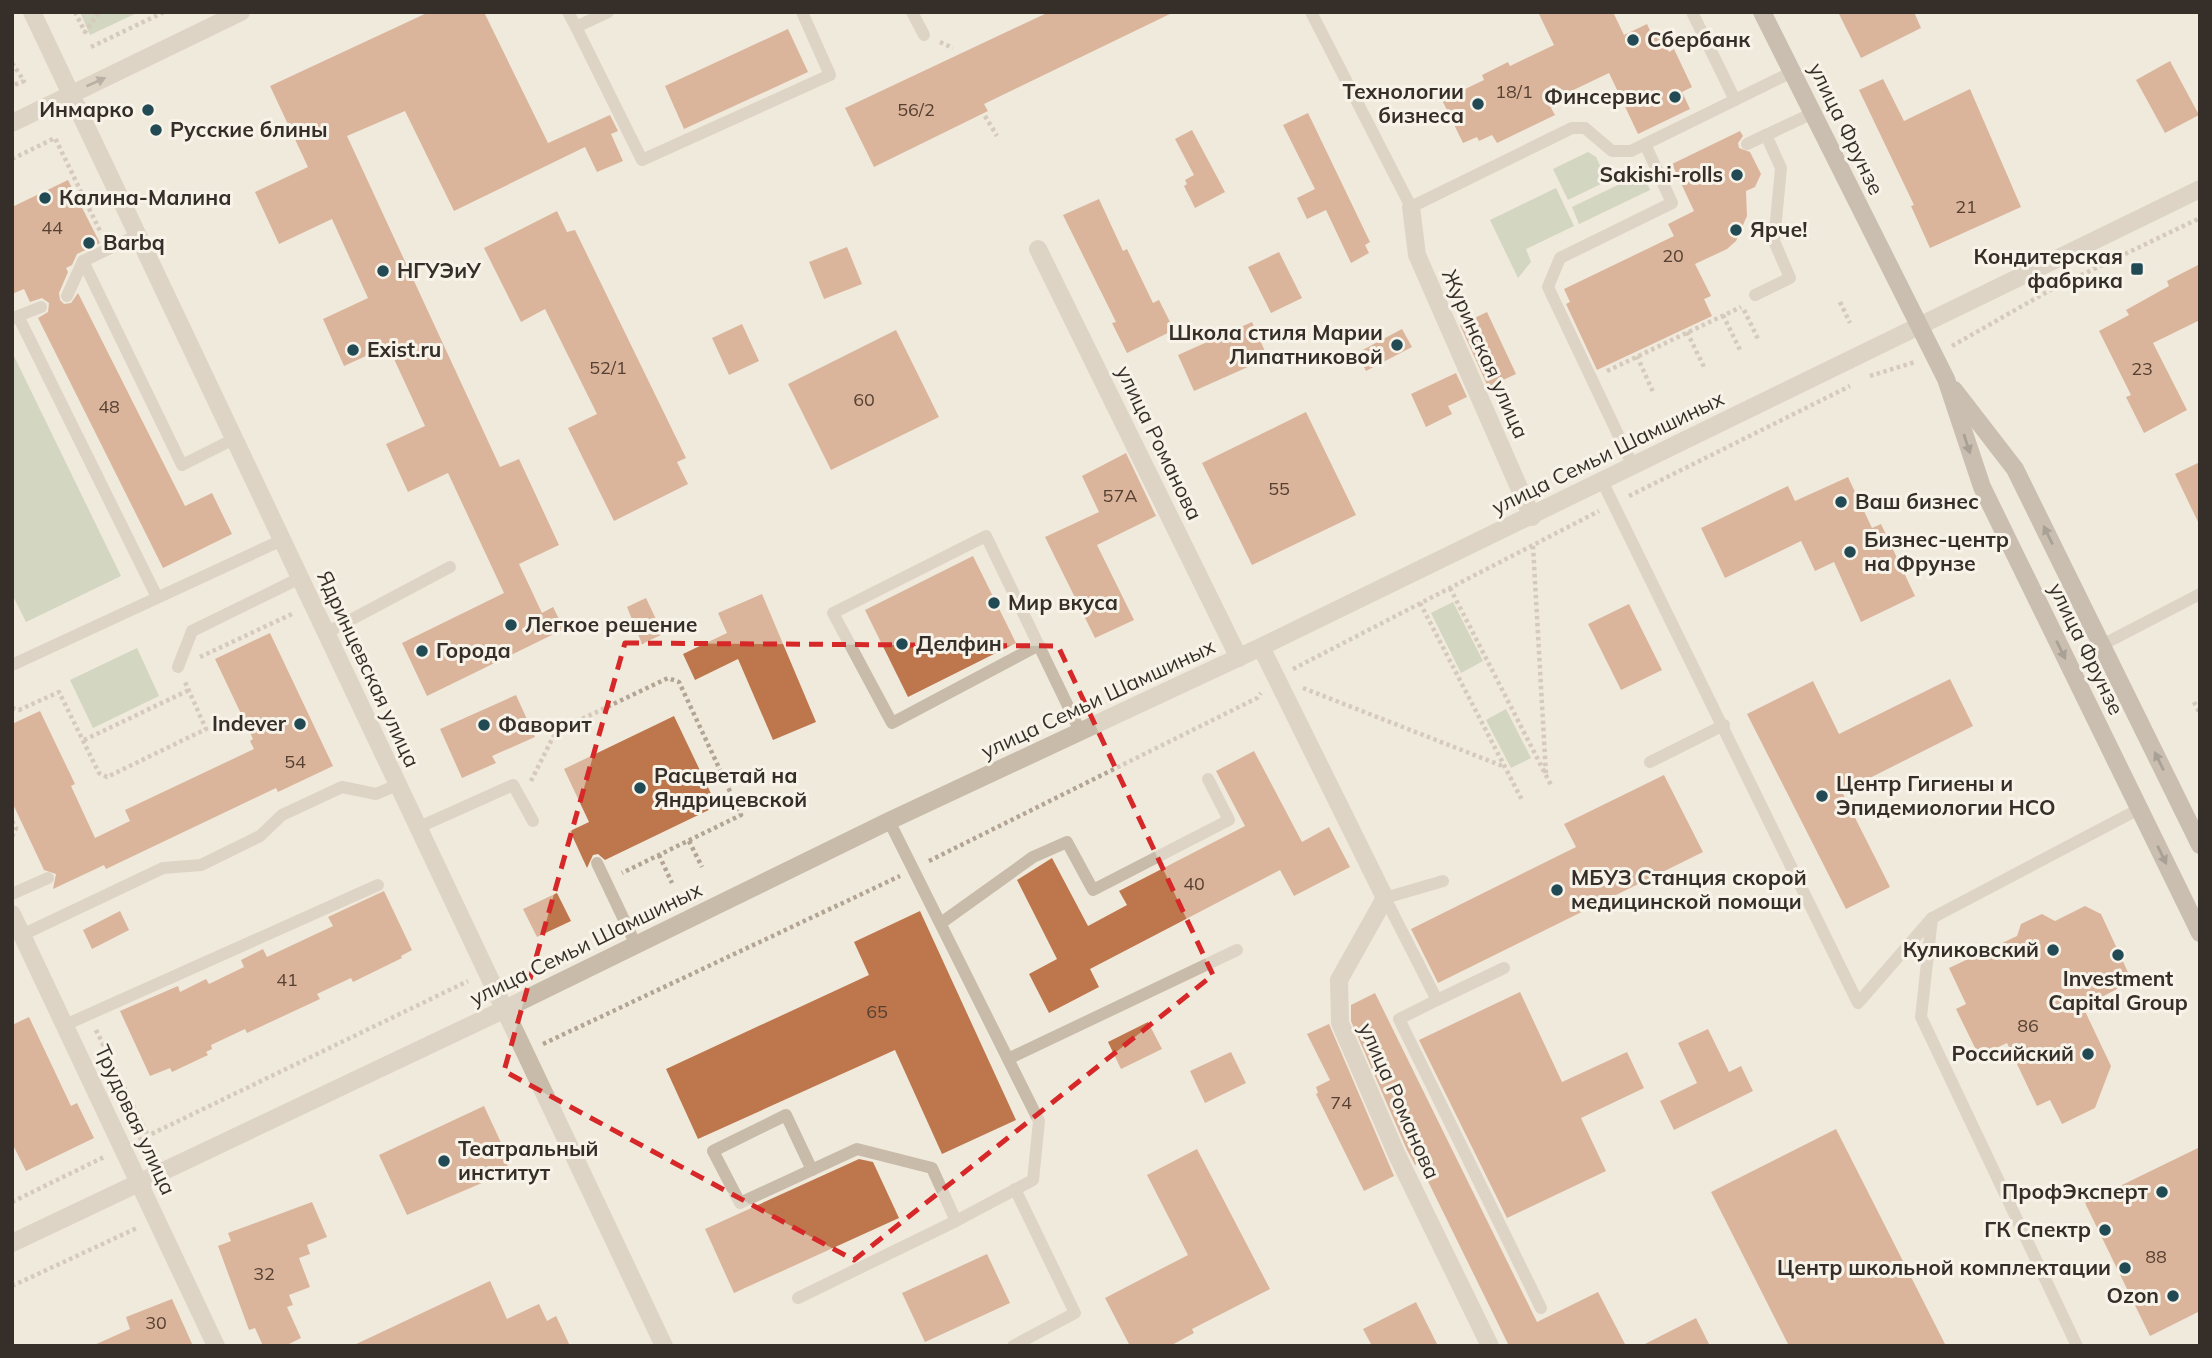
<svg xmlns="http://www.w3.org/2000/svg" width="2212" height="1358" font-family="Mulish,sans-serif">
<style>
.green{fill:#afbe9e}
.building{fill:#be774d}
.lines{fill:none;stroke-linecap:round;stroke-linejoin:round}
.path{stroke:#b3a594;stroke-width:4.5;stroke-dasharray:3.5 3.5;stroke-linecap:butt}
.service{stroke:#c8bba9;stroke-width:12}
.minor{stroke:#c8bba9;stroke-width:18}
.tertiary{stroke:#c8bba9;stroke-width:18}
.secondary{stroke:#9b8b7b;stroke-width:18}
.oneway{fill:#776d63}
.oneway2{fill:#544a42}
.marked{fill:none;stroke:#d62828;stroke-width:5;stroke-dasharray:14 9;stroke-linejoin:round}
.poi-dot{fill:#214a54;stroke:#f8f3e9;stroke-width:2.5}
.labels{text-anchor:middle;stroke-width:6;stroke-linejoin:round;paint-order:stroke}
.number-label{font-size:18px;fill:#574032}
.poi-label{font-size:21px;font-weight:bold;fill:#352e29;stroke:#f8f3e9;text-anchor:start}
.street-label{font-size:21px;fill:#352e29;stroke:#f8f3e9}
</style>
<rect width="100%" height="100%" fill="#f0eadd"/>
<g class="green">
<path d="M80,12H139L90,35Z"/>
<path d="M1588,152L1596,157L1607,181L1568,200L1553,169Z"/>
<path d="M1643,173L1650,190L1579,224L1572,207Z"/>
<path d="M1556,188L1574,226L1526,249L1531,262L1518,278L1490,220Z"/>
<path d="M12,352L121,576L26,622L12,594Z"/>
<path d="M1453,602L1483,661L1461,673L1431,613Z"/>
<path d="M137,648L159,696L93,728L70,680Z"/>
<path d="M1506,709L1531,758L1511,768L1486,720Z"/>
</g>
<g class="building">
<path d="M429,12H484L548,143L610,115L618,131L611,134L623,161L597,172L585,147L454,211L405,111L347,136L500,467L519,459L559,545L519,564L542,613L553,607L564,629L427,696L402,643L504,593L448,473L408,492L386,444L425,426L388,346L344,366L323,319L368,298L332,219L279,244L255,192L308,167L270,86Z"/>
<path d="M1049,12H1174L984,104L988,111L874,167L845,108Z"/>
<path d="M1538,12H1613L1624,35L1647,24L1653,37L1660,34L1669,52L1674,49L1692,87L1682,92L1690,109L1638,134L1609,73L1563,95L1566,101L1551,108L1555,115L1497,143L1492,135L1479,141L1477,137L1463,143L1442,100L1484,80L1482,75L1508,62L1510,66L1554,45Z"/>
<path d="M1838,12H1914L1921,28L1861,58Z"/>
<path d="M788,29L808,72L684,129L665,86Z"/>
<path d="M2170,61L2199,115L2165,133L2136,80Z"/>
<path d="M1883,79L1904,121L1970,89L2021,207L1930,248L1911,206L1914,205L1859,90Z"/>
<path d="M1308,113L1370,242L1365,245L1369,253L1351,263L1326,210L1307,219L1297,198L1315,189L1283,125Z"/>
<path d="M1192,130L1225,192L1195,208L1184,186L1187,184L1185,180L1194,175L1175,139Z"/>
<path d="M1740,131L1743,136L1738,143L1739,148L1750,152L1761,174L1755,187L1746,191L1747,216L1736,241L1727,249L1695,264L1711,296L1704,299L1712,316L1597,370L1566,304L1570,302L1564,289L1674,236L1668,224L1694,211L1672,164Z"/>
<path d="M68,180L100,243L77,254L72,265L66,268L68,272L59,293L60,300L64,304L71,303L78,293L185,506L212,493L232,534L163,568L38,318L48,312L49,303L42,298L30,302L24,289L12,294V207Z"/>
<path d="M1099,199L1123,251L1127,249L1153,303L1159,300L1174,330L1127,353L1112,323L1116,322L1063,215Z"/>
<path d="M557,211L567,232L575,230L686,458L677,462L688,484L614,521L568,428L597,414L545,309L521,322L484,248Z"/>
<path d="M847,247L862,284L824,299L809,262Z"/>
<path d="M1279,252L1302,298L1271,313L1248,267Z"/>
<path d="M2200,264V320L2153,343L2187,410L2144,433L2126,397L2131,395L2099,331L2129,315L2126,310L2169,286L2167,281Z"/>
<path d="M1487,312L1516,374L1488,387L1460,325Z"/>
<path d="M1252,322L1268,358L1194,391L1178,355Z"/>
<path d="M742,324L759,361L729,375L712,338Z"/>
<path d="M1402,329L1412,347L1366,371L1357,353Z"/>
<path d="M896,330L939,417L831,470L788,384Z"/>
<path d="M1456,373L1467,397L1448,406L1452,414L1426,427L1411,394Z"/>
<path d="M1306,412L1356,515L1252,565L1202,463Z"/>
<path d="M1126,453L1156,516L1097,545L1134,620L1095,638L1045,537L1099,512L1082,476Z"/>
<path d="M2200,462V526L2175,474Z"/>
<path d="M1848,477L1872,528L1881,524L1915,596L1861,622L1834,562L1815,571L1801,541L1725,578L1701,528L1788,486L1795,501Z"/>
<path d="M973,556L1016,643L908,697L865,610Z"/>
<path d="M762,594L816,722L773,740L738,659L695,680L683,654L727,633L718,613Z"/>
<path d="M646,598L663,634L642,644L627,607Z"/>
<path d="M1629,604L1662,670L1621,690L1588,624Z"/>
<path d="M270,633L333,766L278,792L276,788L106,869L104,865L53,889L56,874L44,870L12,802V724L40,711L75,784L71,786L95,838L130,821L125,810L254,749L250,741L253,739L215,659Z"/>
<path d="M1950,679L1973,726L1842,792L1890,887L1846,909L1747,714L1813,681L1839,734Z"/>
<path d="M516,695L535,737L492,756L496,763L462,778L440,729Z"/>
<path d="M674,716L717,806L605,860L598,854L593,855L587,868L570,831L589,822L564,769Z"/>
<path d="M1254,751L1302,842L1329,827L1350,867L1294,896L1280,870L1090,969L1099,987L1049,1013L1029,974L1057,959L1017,880L1052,858L1088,926L1127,905L1119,891L1245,826L1216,771Z"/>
<path d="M1664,775L1703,852L1438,983L1411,929L1576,847L1564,824Z"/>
<path d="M384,891L412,950L401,956L402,958L353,982L351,978L317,994L320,999L247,1033L245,1029L211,1045L212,1049L206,1052L208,1055L172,1072L170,1068L150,1076L120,1011L178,986L180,992L206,979L209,984L244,967L241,960L263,949L267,957L333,926L328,917Z"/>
<path d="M557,893L571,921L537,937L523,909Z"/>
<path d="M2085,906L2101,914L2132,981L2083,1007L2111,1066L2095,1108L2062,1124L2050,1100L2037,1106L2007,1043L1979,1056L1956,1009L1966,1004L1949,968L2017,936L2021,924L2042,914L2055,921Z"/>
<path d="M120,911L129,930L92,949L83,930Z"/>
<path d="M920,911L1016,1120L942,1154L895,1050L698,1139L666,1069L869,975L854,942Z"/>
<path d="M1520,992L1562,1082L1627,1052L1644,1088L1581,1118L1606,1171L1507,1218L1419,1040Z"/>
<path d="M1375,993L1537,1322L1598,1292L1626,1346H1509L1419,1163L1415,1165L1407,1150L1351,1021V1005Z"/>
<path d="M29,1017L71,1106L77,1103L94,1138L26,1171L12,1143V1025Z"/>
<path d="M1148,1022L1162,1049L1121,1069L1108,1042Z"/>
<path d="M1329,1024L1394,1176L1364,1191L1316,1094L1318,1093L1316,1087L1330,1080L1307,1034Z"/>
<path d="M1708,1029L1729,1072L1741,1066L1753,1091L1674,1130L1660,1101L1697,1083L1678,1043Z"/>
<path d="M1231,1052L1246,1083L1205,1103L1190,1071Z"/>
<path d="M484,1106L504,1149L501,1151L510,1171L407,1215L379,1155Z"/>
<path d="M1836,1129L1946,1346H1789L1711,1192Z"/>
<path d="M2200,1147V1311L2150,1336L2085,1203Z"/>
<path d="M1197,1149L1270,1289L1192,1329L1194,1333L1170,1346H1130L1105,1298L1188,1255L1147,1175Z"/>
<path d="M859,1159L873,1162L899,1218L734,1293L705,1229Z"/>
<path d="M312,1202L327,1237L307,1245L310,1254L299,1258L310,1287L289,1295L293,1305L287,1307L301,1338L285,1346H263L255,1328L249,1330L218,1246L231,1241L228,1233Z"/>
<path d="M987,1254L1010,1303L925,1342L902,1293Z"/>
<path d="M490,1281L507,1319L539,1304L547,1321L556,1316L570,1346H352Z"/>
<path d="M172,1299L193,1346H92L130,1329L126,1317Z"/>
<path d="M1416,1302L1438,1346H1372L1363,1329Z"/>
<path d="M1696,1318L1710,1346H1641Z"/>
</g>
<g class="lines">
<g class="path">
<path d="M75,12L85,32L99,12"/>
<path d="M940,42L953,48"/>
<path d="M91,47L164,12"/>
<path d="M12,63L24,81L12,86"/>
<path d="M985,116L997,136"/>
<path d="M12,159L55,138L101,233"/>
<path d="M1840,302L1850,323"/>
<path d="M1744,310L1759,341"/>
<path d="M1723,315L1740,350"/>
<path d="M1687,332L1704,367"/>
<path d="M1952,346L2052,289L2200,218"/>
<path d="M1637,356L1653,392"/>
<path d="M1607,371L1741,307"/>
<path d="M1870,376L1915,362"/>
<path d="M1629,496L1850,386"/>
<path d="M1533,546L1546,775"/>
<path d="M1450,588L1551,785"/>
<path d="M1420,603L1522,800"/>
<path d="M200,657L294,613"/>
<path d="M1293,669L1599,511"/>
<path d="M1303,688L1505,767"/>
<path d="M2194,702L2200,714"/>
<path d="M12,708L19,710L59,692L99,773L107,777L206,729L185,682"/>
<path d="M84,740L189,690"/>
<path d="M531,781L553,737L561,729L668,678L679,682L741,815L622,873"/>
<path d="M12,821L16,828L12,837"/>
<path d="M689,841L702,867"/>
<path d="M659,855L672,883"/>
<path d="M929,861L1257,698L1261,693"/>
<path d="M96,1030L148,1136"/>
<path d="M543,1044L900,876"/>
<path d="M139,1140L468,981"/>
<path d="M12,1202L106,1156"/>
<path d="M12,1286L139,1227"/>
</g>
<g class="service">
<path d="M568,12L576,27L608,12"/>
<path d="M912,12L924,35"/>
<path d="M1311,12L1411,207L1572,128H1585L1612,151H1631L1792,72"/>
<path d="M1692,12L1735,100"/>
<path d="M576,27L642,160L830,75L802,12"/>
<path d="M1747,144L1813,113"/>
<path d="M138,235L83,261L182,465L234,439"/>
<path d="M1755,295L1790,278L1774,241L1781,168L1766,135"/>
<path d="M67,296L83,261"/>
<path d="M18,316L41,307"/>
<path d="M12,319L18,316L157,597"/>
<path d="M1633,466L1548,287L1560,258L1672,203L1645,144"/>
<path d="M1602,481L1858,1003L1932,918L2139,809"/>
<path d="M326,633L450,567"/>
<path d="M1039,645L892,723L833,613L986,536L1081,733"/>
<path d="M2102,645L2200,594"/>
<path d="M12,665L282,540"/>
<path d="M178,667L192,631L300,578"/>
<path d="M1650,762L1724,725"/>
<path d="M417,828L513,785L533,821"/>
<path d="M597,863L636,945"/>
<path d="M1443,881L1385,898L1437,1000L1399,1019L1541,1308"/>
<path d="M12,894L48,878"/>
<path d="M1932,918L1921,1017L2077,1346"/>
<path d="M941,923L1033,857L1067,842L1093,890L1229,820L1208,779"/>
<path d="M22,935L163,868L201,865L260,836L282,815L342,787L376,794L397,785"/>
<path d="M1437,1000L1504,968"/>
<path d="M65,1025L378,885"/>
<path d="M1008,1059L1237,950"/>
<path d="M812,1170L786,1115L713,1151L740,1203L857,1149L932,1168L956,1221L1033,1180L1039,1121L889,821"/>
<path d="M798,1298L956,1221"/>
<path d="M1013,1346L1075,1313L1015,1189"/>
</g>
<g class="minor">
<path d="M32,12L664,1346"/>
<path d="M1411,207L1417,255L1532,517"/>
<path d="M1038,249L1239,658"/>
<path d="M1919,326L2200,189"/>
<path d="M1261,647L1385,898L1339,980L1340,1023L1397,1155L1490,1346"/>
<path d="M12,914L216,1346"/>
</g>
<g class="tertiary">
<path d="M12,123L241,12"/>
<path d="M12,1243L503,1010L889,821L1261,647L1919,326"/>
</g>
<g class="secondary">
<path d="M1762,12L1946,379L1982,487L2200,933"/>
<path d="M1954,390L2015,469L2200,845"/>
</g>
</g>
<defs><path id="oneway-solid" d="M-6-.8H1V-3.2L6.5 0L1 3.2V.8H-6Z" transform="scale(1.75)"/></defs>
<use class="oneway" href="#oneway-solid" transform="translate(96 82) rotate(-24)"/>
<g class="oneway2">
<use href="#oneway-solid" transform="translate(1967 444) rotate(72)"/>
<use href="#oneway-solid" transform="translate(2048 535) rotate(-116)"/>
<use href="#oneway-solid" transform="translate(2061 650) rotate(64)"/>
<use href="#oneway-solid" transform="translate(2159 761) rotate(-116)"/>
<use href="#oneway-solid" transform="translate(2162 855) rotate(64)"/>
</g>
<path d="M0 0H2212V1358H0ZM625,643L1058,646L1213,975L854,1260L504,1071Z" fill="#f0eadd" fill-opacity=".55" fill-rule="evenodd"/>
<path class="marked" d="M625,643L1058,646L1213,975L854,1260L504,1071Z"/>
<g class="poi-dot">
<circle cx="1633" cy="40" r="7"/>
<circle cx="1675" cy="97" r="7"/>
<circle cx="1478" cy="104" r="7"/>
<circle cx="148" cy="110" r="7"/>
<circle cx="156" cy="130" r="7"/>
<circle cx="1737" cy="175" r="7"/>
<circle cx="45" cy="198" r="7"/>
<circle cx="1736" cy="230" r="7"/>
<circle cx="89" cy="243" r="7"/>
<rect x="2130" y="262" width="14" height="14" rx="3.5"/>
<circle cx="383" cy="271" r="7"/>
<circle cx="1397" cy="345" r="7"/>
<circle cx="353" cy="350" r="7"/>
<circle cx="1841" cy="502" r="7"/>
<circle cx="1850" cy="552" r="7"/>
<circle cx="994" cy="603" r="7"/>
<circle cx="511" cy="625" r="7"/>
<circle cx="902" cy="644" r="7"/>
<circle cx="422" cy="651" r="7"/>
<circle cx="300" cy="724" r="7"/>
<circle cx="484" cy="725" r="7"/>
<circle cx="640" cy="788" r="7"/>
<circle cx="1822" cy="796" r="7"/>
<circle cx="1557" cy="890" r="7"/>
<circle cx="2053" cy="950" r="7"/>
<circle cx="2118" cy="955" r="7"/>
<circle cx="2088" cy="1054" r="7"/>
<circle cx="444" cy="1161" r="7"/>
<circle cx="2162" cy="1192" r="7"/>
<circle cx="2105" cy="1230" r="7"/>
<circle cx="2125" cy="1268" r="7"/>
<circle cx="2173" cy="1296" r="7"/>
</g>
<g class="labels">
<g class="number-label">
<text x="1514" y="98">18/1</text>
<text x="916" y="116">56/2</text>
<text x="1966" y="213">21</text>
<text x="52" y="234">44</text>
<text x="1673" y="262">20</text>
<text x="608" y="374">52/1</text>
<text x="2142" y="375">23</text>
<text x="864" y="406">60</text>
<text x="109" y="413">48</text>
<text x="1279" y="495">55</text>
<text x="1120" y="502">57А</text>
<text x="295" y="768">54</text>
<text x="1194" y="890">40</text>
<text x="287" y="986">41</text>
<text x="877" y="1018">65</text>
<text x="2028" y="1032">86</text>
<text x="1341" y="1109">74</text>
<text x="2156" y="1263">88</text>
<text x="264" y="1280">32</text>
<text x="156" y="1329">30</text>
</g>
<g class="poi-label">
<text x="1647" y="47">Сбербанк</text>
<text x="1464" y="99" text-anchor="end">Технологии<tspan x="1464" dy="24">бизнеса</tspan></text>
<text x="1661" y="104" text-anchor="end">Финсервис</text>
<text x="134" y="117" text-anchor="end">Инмарко</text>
<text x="170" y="137">Русские блины</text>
<text x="1723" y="182" text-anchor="end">Sakishi-rolls</text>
<text x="59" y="205">Калина-Малина</text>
<text x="1750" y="237">Ярче!</text>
<text x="103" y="250">Barbq</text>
<text x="2123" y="264" text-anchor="end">Кондитерская<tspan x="2123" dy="24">фабрика</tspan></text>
<text x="397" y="278">НГУЭиУ</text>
<text x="1383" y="340" text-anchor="end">Школа стиля Марии<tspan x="1383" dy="24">Липатниковой</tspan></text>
<text x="367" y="357">Exist.ru</text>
<text x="1855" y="509">Ваш бизнес</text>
<text x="1864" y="547">Бизнес-центр<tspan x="1864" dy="24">на Фрунзе</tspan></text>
<text x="1008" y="610">Мир вкуса</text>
<text x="525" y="632">Легкое решение</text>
<text x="916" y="651">Делфин</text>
<text x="436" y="658">Города</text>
<text x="286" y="731" text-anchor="end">Indever</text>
<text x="498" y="732">Фаворит</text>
<text x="654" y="783">Расцветай на<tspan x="654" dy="24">Яндрицевской</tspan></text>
<text x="1836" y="791">Центр Гигиены и<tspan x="1836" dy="24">Эпидемиологии НСО</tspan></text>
<text x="1571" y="885">МБУЗ Станция скорой<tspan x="1571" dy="24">медицинской помощи</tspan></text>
<text x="2039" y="957" text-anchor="end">Куликовский</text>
<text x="2118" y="986" text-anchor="middle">Investment<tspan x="2118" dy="24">Capital Group</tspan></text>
<text x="2074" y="1061" text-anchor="end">Российский</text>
<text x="458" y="1156">Театральный<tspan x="458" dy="24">институт</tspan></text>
<text x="2148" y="1199" text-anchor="end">ПрофЭксперт</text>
<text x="2091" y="1237" text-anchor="end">ГК Спектр</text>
<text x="2111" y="1275" text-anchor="end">Центр школьной комплектации</text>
<text x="2159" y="1303" text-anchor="end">Ozon</text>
</g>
<g class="street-label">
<text transform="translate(1846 129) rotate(64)" y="7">улица Фрунзе</text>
<text transform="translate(1485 354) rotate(66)" y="7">Журинская улица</text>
<text transform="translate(1159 443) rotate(64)" y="7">улица Романова</text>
<text transform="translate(1608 453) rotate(-26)" y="7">улица Семьи Шамшиных</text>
<text transform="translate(2086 649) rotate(64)" y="7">улица Фрунзе</text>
<text transform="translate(368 669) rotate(65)" y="7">Ядринцевская улица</text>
<text transform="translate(1098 699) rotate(-25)" y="7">улица Семьи Шамшиных</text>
<text transform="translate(586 944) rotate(-26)" y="7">улица Семьи Шамшиных</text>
<text transform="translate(1399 1101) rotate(66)" y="7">улица Романова</text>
<text transform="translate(135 1120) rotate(65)" y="7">Трудовая улица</text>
</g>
</g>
<rect width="2212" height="1358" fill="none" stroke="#352e29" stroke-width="28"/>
</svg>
